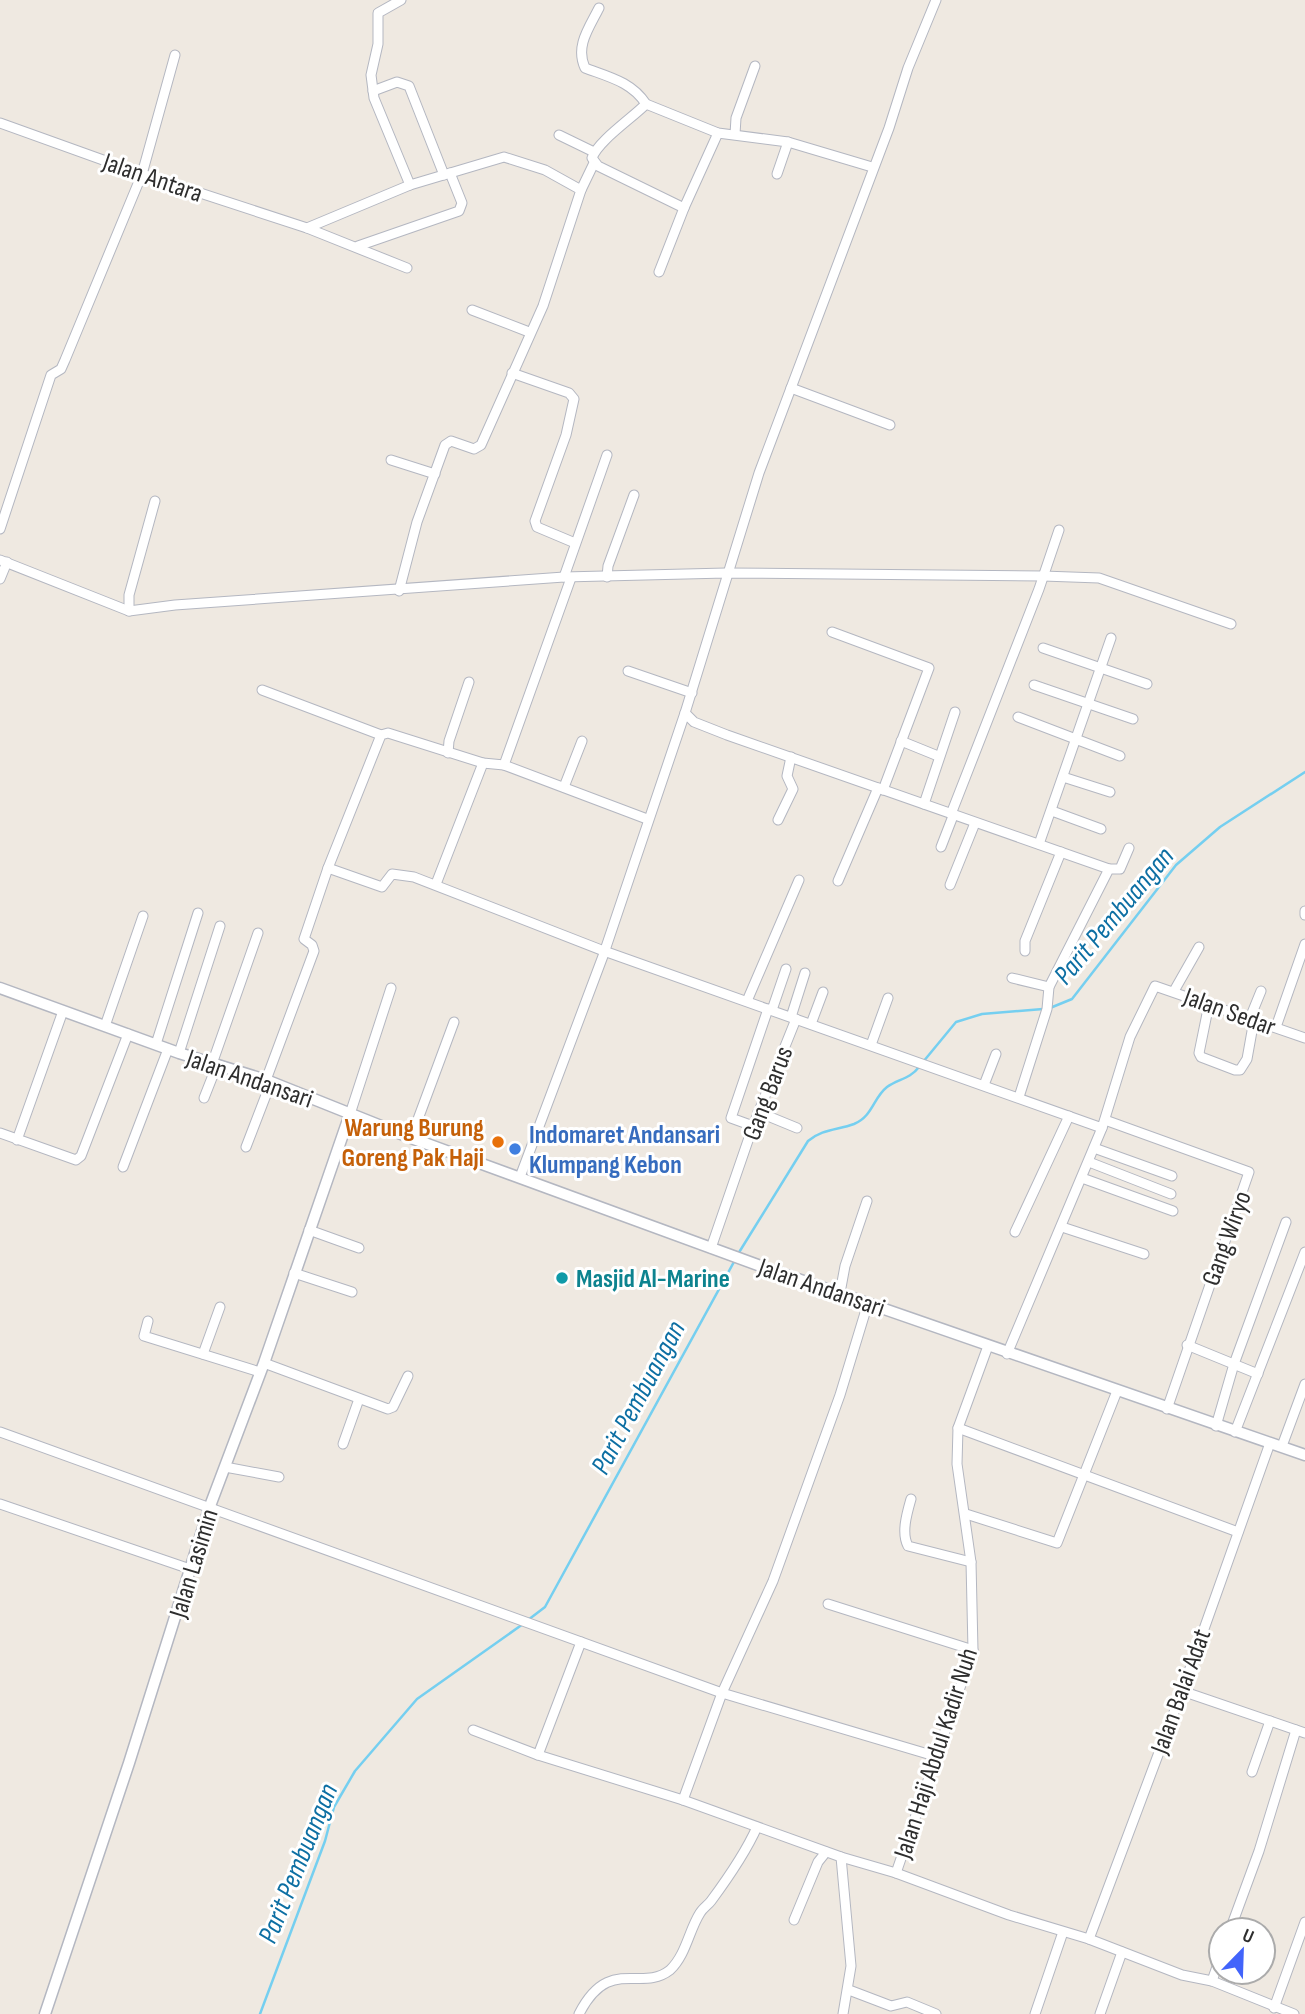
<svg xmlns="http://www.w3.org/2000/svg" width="1305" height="2014" font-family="'Sofia Sans Condensed',sans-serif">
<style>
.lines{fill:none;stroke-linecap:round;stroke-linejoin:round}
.stream{stroke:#75cff0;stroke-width:2.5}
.minor-casing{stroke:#b4b7c1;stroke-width:11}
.tertiary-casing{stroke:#b4b7c1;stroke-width:13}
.minor{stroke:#fff;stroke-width:9}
.tertiary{stroke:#fff;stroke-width:10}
.food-dot{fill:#e8710a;stroke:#fff;stroke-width:2.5}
.shop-dot{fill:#3f7fe0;stroke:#fff;stroke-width:2.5}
.culture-dot{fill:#0f9aa8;stroke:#fff;stroke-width:2.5}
.labels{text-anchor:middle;stroke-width:6;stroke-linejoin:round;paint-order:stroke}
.street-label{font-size:26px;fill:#2e2e2e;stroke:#fff}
.food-label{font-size:26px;font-weight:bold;fill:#c56008;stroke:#fff;text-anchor:end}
.shop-label{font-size:26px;font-weight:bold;fill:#366cbe;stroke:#fff;text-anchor:start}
.culture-label{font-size:26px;font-weight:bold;fill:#0d838f;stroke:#fff;text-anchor:start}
.water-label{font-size:28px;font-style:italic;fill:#0d6fa3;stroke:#fff}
</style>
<rect width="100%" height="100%" fill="#efe9e1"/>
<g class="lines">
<g class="stream">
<path d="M1050,1008L1072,999L1176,865L1220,827L1305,772"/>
<path d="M923,1062L956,1022L982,1014L1043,1009"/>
<path d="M738,1254L808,1141C822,1129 838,1130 854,1124C873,1116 873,1098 887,1087C898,1079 910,1079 919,1067"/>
<path d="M528,1620L545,1607L735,1260"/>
<path d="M260,2014L325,1841L334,1807L355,1771L417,1699L523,1624"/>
</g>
<g class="minor-casing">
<g id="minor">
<path d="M599,8C589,28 575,46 585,68C609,77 632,82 646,104L718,133L788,142L872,167"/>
<path d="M373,91L397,82L409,86L444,175"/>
<path d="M646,104C631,119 598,141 592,158L598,166L684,208L659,272"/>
<path d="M0,123L142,174L307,228L407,268"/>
<path d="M735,134L736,118L755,66"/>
<path d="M559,135L594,152"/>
<path d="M777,174L788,142"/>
<path d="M581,190L594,163"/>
<path d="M684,208L718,133"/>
<path d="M307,228L410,185"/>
<path d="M358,246L459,211L462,203L450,173"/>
<path d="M472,310L529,332"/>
<path d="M512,373L569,393L574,399L566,435L535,521L537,527L575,543"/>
<path d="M791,388L890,425"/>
<path d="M391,460L435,474"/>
<path d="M0,529L51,375L61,369L65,360L142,174L175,55"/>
<path d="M0,560L129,611L175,605L564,577L726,573L1043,576L1099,578L1231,624"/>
<path d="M564,577L607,455"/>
<path d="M607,577L608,566L634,495"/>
<path d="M0,579L7,562"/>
<path d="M399,591L417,522L445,445L451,441L474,449L481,445L543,306L581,190L545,170L504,157L410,185L374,98L371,75L378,44V13L401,0"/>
<path d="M129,611V595L155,501"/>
<path d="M832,632L929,668L883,790"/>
<path d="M1043,648L1147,684"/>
<path d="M628,671L692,693"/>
<path d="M1034,685L1133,719"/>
<path d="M262,690L381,735"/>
<path d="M685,713L694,722L727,735L1109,869"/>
<path d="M1018,717L1120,756"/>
<path d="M901,741L938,756"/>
<path d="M448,753L449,741L469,682"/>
<path d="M504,765L571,578"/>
<path d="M1063,777L1110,792"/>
<path d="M564,787L582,741"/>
<path d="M924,804L955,712"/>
<path d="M1052,811L1101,829"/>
<path d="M951,814L1039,589L1059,530"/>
<path d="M778,820L793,789L787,776L791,757"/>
<path d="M1039,844L1111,638"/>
<path d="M941,847L953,816"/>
<path d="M328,868L382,887L392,874L414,877L604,951L1102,1128L1130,1037L1155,986L1305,1038"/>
<path d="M838,881L878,788"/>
<path d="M436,884L483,763"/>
<path d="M950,885L975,823"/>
<path d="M1305,911V915"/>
<path d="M1025,951V941L1061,852"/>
<path d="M1012,978L1049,987"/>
<path d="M1174,991L1199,947"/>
<path d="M747,1001L799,880"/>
<path d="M1209,1004L1199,1053L1201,1057L1235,1070H1240L1247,1059L1254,1020"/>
<path d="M772,1010L786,969"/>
<path d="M791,1017L805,973"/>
<path d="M1250,1018L1261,991"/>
<path d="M811,1024L823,992"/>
<path d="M105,1026L143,916"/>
<path d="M1276,1027L1305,944"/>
<path d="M156,1044L198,913"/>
<path d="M871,1045L888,998"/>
<path d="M179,1053L220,926"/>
<path d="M212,1064L258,933"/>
<path d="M266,1080L314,951L312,945L304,939L328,868L381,735L388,733L483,763L504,765L647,819"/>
<path d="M984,1085L996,1054"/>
<path d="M1019,1097L1047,1009L1049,987L1109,869H1120L1129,848"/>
<path d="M204,1098L217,1065"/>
<path d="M758,1112L797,1128"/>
<path d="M350,1114L391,988"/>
<path d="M1105,1120L1249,1172L1167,1409"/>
<path d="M753,1126L731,1118L768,1009"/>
<path d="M0,1133L76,1160L81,1156L128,1034"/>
<path d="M411,1138L454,1022"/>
<path d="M17,1140L63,1011"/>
<path d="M246,1147L271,1082"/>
<path d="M1094,1148L1172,1176"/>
<path d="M1089,1162L1171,1194"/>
<path d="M123,1167L168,1049"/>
<path d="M520,1177L603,956L685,713L759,473L889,128L908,68L936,0"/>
<path d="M1082,1178L1173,1211"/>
<path d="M1062,1227L1144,1254"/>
<path d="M309,1230L359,1248"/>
<path d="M1015,1232L1069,1116"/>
<path d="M711,1248L753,1126L796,1019"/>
<path d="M294,1273L352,1292"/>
<path d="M840,1293L845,1266L867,1201"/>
<path d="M148,1321L144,1336L260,1372"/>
<path d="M1187,1345L1258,1374"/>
<path d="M203,1354L220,1307"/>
<path d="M1007,1354L1102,1128"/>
<path d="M264,1363L388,1409L393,1407L408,1376"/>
<path d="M1216,1426L1234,1364L1286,1222"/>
<path d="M958,1428L1238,1532"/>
<path d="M0,1432L722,1693L938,1757"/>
<path d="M1235,1432L1305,1252"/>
<path d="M343,1444L359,1399"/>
<path d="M1282,1446L1305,1384"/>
<path d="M225,1467L279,1477"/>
<path d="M911,1499C907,1513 901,1533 908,1546L971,1562"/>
<path d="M0,1504L190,1569"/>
<path d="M966,1514L1057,1543L1117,1391"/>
<path d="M828,1604L973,1650"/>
<path d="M1182,1691L1305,1733"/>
<path d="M473,1730L538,1755L683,1800L841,1857L896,1873L1009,1915L1089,1939L1182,1975L1212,1981L1294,2014"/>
<path d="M538,1755L581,1642"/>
<path d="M1252,1772L1270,1721"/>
<path d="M683,1800L722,1693L773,1581L840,1395L868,1303"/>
<path d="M841,1857L851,1966L843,2014"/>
<path d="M896,1873L973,1650L971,1562L957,1464L958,1428L988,1346"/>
<path d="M794,1920L818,1862L826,1852"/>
<path d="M1230,1930L1259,1851L1296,1730"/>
<path d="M1089,1939L1182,1691L1270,1443"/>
<path d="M1212,1981L1221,1955"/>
<path d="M849,1990L891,2006L907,2002L936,2014"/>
<path d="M1274,2008L1305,1922"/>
<path d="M579,2014C609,1955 641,1993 670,1970C686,1955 689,1930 700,1913C703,1908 708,1905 711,1901C728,1878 745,1854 757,1827"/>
<path d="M1035,2014L1063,1932"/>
<path d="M1100,2014L1122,1952"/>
</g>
</g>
<g class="tertiary-casing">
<g id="tertiary">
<path d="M0,988L179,1053L266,1080L411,1138L766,1268L1305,1455"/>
<path d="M45,2014L129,1763L210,1506L264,1363L350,1114"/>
</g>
</g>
<use href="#minor" class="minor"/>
<use href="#tertiary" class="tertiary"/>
</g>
<circle class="food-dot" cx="498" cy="1142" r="7"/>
<circle class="shop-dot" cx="515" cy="1149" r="7"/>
<circle class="culture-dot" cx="562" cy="1278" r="7"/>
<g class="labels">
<g class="street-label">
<text transform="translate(153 177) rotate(19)" y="9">Jalan Antara</text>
<text transform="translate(1230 1011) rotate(20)" y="9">Jalan Sedar</text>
<text transform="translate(250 1078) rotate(19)" y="9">Jalan Andansari</text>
<text transform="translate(767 1093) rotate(-69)" y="9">Gang Barus</text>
<text transform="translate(1226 1238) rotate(-70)" y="9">Gang Wiryo</text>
<text transform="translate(822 1287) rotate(19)" y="9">Jalan Andansari</text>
<text transform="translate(193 1563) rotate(-73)" y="9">Jalan Lasimin</text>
<text transform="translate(1180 1691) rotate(-70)" y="9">Jalan Balai Adat</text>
<text transform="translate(935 1753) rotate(-72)" y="9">Jalan Haji Abdul Kadir Nuh</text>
</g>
<g class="food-label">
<text x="484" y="1136">Warung Burung<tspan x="484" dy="30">Goreng Pak Haji</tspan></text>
</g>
<g class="shop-label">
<text x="529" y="1143">Indomaret Andansari<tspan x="529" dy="30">Klumpang Kebon</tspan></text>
</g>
<g class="culture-label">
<text x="576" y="1287">Masjid Al-Marine</text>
</g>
<g class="water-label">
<text transform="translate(1113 915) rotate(-50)" y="10">Parit Pembuangan</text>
<text transform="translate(637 1397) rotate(-62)" y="10">Parit Pembuangan</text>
<text transform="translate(297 1863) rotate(-68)" y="10">Parit Pembuangan</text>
</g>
</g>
<g transform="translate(1242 1951) rotate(23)"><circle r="33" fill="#ffffff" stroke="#ababab" stroke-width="2"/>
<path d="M0-5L12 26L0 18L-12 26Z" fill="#4264fb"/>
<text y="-10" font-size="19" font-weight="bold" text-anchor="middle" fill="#2e2e2e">U</text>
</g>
</svg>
